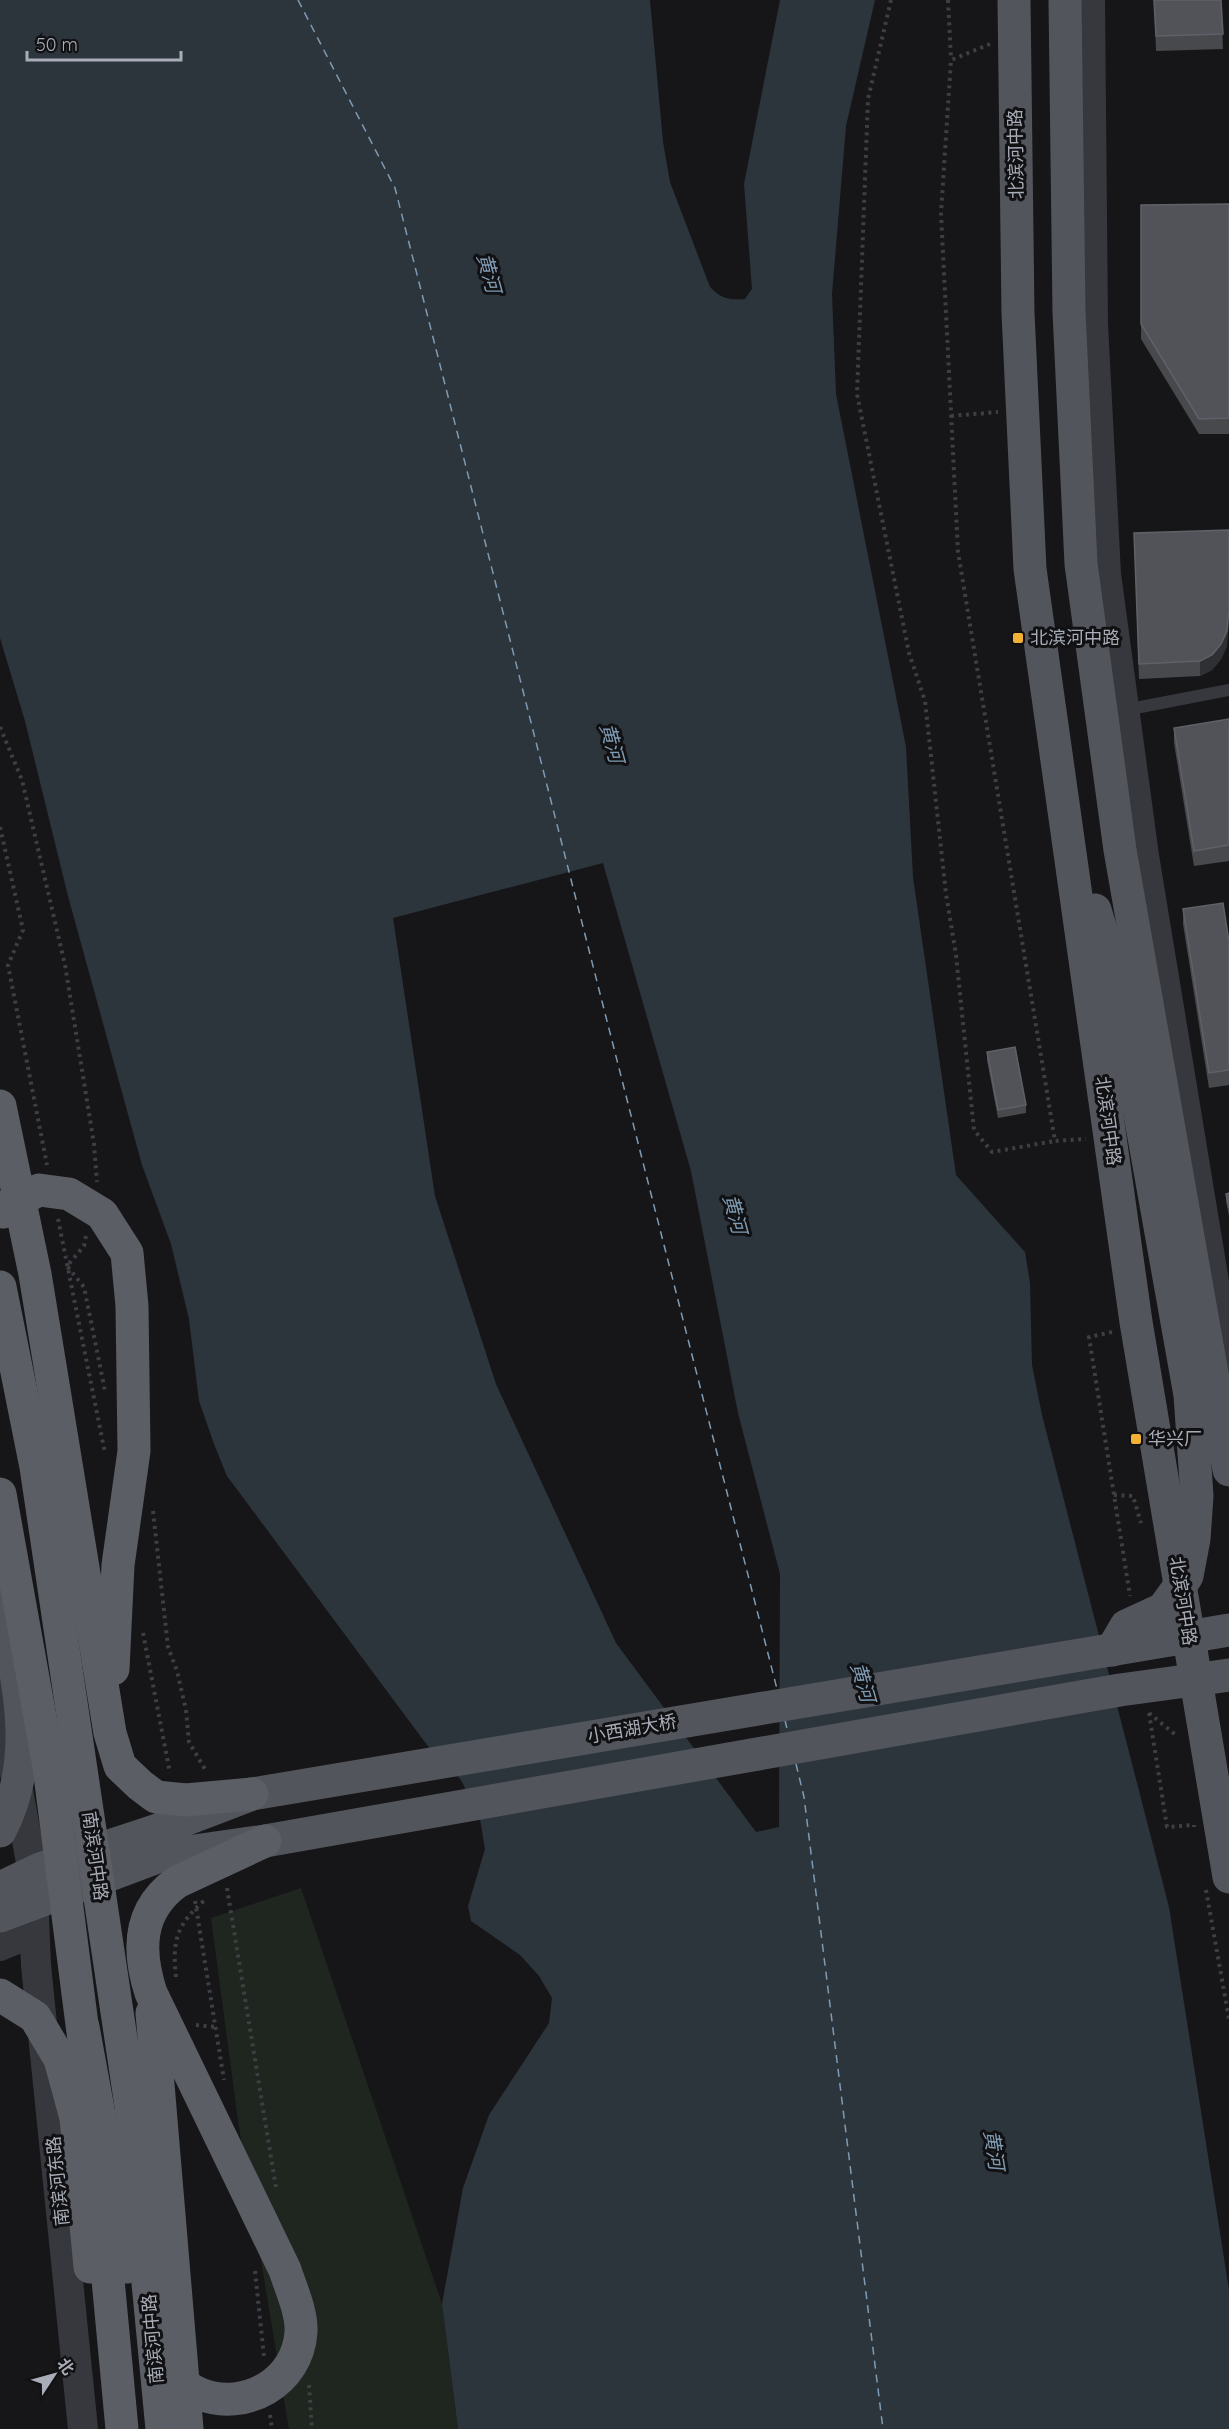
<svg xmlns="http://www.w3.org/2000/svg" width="1229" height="2429" font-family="Quicksand,'Noto Sans SC',sans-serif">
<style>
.green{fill:#1e261f}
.water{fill:#2c353c;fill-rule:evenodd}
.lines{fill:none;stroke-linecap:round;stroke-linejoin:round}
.ferry{stroke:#7f9bb3;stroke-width:1.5;stroke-dasharray:8 6;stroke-linecap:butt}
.path{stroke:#3d3f44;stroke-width:4;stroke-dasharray:3 4.5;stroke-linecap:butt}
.service{stroke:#37383d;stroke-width:12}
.tertiary{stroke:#37383d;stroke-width:30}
.primary{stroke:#53555c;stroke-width:33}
.trunk{stroke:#5b5e65;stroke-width:33}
.wall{fill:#47494d}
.shaded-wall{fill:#2f3033}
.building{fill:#525359;stroke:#5f6168;stroke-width:1.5}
.poi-dot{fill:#f2b134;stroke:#111113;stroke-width:2}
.labels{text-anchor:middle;stroke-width:6;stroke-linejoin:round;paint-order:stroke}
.street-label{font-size:18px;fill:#a8adb8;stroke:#111113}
.poi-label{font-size:18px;fill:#a8adb8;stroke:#111113;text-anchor:start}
.water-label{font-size:20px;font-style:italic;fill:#7f9bb3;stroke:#111113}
</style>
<rect width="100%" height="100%" fill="#161618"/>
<path class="green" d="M301,1888L442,2304L458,2429H289L239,2128L211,1918Z"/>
<path class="water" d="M0,0H650L663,142L670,182L710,287C721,299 729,300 745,299L752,289L744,184L780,0H875L846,126L832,294L836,394L906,747L913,877L956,1175L1025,1252L1030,1283L1032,1365L1042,1415L1169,1907L1229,2290V2429H458L442,2304L463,2188L489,2115L549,2023L552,1998L539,1976L520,1955L471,1921L468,1906L485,1849L480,1819L461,1780L427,1745L227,1476L214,1444L199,1401L189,1319L171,1244L142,1165L68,896L25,721L0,638ZM603,863L691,1171L738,1413L780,1574L779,1827L756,1832L616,1643L496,1384L435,1196L393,918Z"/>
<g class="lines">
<g class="ferry">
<path d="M298,0L395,188L777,1689"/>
<path d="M785,1720L788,1733"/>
<path d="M796,1764L804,1797L883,2429"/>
</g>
<g class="path">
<path d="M891,0L868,99L857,394L909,653L925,701L946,894L956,955L974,1130L992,1152L1055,1141"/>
<path d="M948,0L951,59"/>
<path d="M990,44L951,60L941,213L958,552L1055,1141L1086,1139"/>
<path d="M951,416L998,412"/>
<path d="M0,727L22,780L65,965L94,1144L97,1182"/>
<path d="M0,827L23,930L8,965L47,1165"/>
<path d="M58,1219L105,1453"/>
<path d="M86,1236L84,1246L67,1266L84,1287L105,1391"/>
<path d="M1112,1332L1089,1337L1130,1596"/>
<path d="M1114,1495L1133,1496L1141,1523"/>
<path d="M153,1511L168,1647L177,1671L186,1710L189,1742L206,1771"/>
<path d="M143,1633L170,1773"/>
<path d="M1149,1713L1167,1827L1194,1825V1827"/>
<path d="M1149,1713L1177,1736"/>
<path d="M227,1888L276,2188"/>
<path d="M1206,1890L1229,2019"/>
<path d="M195,1901L224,2080"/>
<path d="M176,1977C172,1940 177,1924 205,1900"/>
<path d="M196,2025L216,2027"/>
<path d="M255,2271L264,2357"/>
<path d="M309,2385L312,2429"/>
<path d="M270,2415L272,2429"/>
</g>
<path class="service" d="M1125,710L1229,690"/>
<g class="tertiary">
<path d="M1090,0L1093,324L1106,574L1144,856L1229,1373"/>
<path d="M0,1690L32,1868L36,1965L83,2429"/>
<path d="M0,1946L34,1932"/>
</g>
<g class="primary">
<path d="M1014,0L1018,313L1030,569L1136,1322L1229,1877"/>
<path d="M1065,0L1069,312L1081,564L1120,850L1229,1470"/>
<path d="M1095,910L1116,980L1190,1395L1197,1496L1194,1539L1187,1576L1163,1609L1126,1626L1112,1650"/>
<path d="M0,1591C15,1673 41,1752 0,1831"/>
<path d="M0,1888L40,1869L158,1830L252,1794L1229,1630"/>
<path d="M0,1916L160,1856L265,1841L1120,1690L1229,1675"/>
</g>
<g class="trunk">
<path d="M0,1106L35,1274L110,1733L120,1766L140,1785L156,1797L186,1800L252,1794"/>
<path d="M3,1212L7,1206L39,1190L69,1194L102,1214L127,1253L132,1306L134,1451L118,1565L113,1669"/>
<path d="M0,1287L36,1467L131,2106L162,2429"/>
<path d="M0,1494L49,1767L85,2048"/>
<path d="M0,1995L35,2017L60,2059L76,2118L90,2267"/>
<path d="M152,2013L187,2429"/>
<path d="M83,2027L127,2267"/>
<path d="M104,2237L122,2429"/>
<path d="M156,2343C166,2362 178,2386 200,2394C245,2412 298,2382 301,2332C302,2312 291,2289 285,2270L151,1993C137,1950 138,1910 177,1882L265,1841"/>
</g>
</g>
<g class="wall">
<path d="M1154,0H1221L1223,49L1156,51Z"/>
<path d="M1229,204V434H1199L1141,339V205Z"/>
<path d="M1134,533L1227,646L1221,659L1212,670L1200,676L1139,679Z"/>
<path d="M1229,719V861L1194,866L1174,743V728Z"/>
<path d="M1183,909L1229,942V1085L1209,1088L1183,924Z"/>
<path d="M987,1052L1026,1105V1113L998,1118L987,1060Z"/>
<path d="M1229,1193V1216L1226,1201V1194Z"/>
</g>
<path class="shaded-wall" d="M1229,608V623L1227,646L1221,659L1212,670L1200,676V661Z"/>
<g class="building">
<path d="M1154,0H1221L1223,34L1156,36Z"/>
<path d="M1229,204V418L1199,419L1141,324V205Z"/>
<path d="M1229,530V608L1227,631L1221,644L1212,655L1200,661L1139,664L1134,533Z"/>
<path d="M1229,719V845L1194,851L1174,728Z"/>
<path d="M1223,903L1229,942V1070L1209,1073L1183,909Z"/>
<path d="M1015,1047L1026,1105L998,1110L987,1052Z"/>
<path d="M1229,1193V1208L1226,1194Z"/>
</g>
<g class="poi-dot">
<rect x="1012" y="632" width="12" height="12" rx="3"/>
<rect x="1130" y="1433" width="12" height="12" rx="3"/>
</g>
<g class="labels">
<g class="street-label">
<text transform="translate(1016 154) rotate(-91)" y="6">北滨河中路</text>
<text transform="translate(1108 1121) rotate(82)" y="6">北滨河中路</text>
<text transform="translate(1183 1601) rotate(81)" y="6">北滨河中路</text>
<text transform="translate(632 1729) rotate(-10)" y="6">小西湖大桥</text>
<text transform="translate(95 1856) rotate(82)" y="6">南滨河中路</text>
<text transform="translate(58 2181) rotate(-96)" y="6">南滨河东路</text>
<text transform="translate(153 2339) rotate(-95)" y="6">南滨河中路</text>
</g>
<g class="poi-label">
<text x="1030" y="644">北滨河中路</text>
<text x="1148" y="1445">华兴厂</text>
</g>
<g class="water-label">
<text transform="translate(489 273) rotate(75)" y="7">黄河</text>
<text transform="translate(612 743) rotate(75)" y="7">黄河</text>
<text transform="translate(735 1214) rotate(75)" y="7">黄河</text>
<text transform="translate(863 1682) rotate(74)" y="7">黄河</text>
<text transform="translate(994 2150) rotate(81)" y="7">黄河</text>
</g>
</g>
<g transform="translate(54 2375) rotate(54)" stroke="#111113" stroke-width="4.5" paint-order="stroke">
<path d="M0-4.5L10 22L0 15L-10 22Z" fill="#a8adb8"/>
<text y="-9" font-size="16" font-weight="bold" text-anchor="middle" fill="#a8adb8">北</text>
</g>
<path d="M27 51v9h154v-9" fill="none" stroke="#a8adb8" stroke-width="3"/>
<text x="36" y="51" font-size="18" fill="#a8adb8" stroke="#111113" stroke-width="4.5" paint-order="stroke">50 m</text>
</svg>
